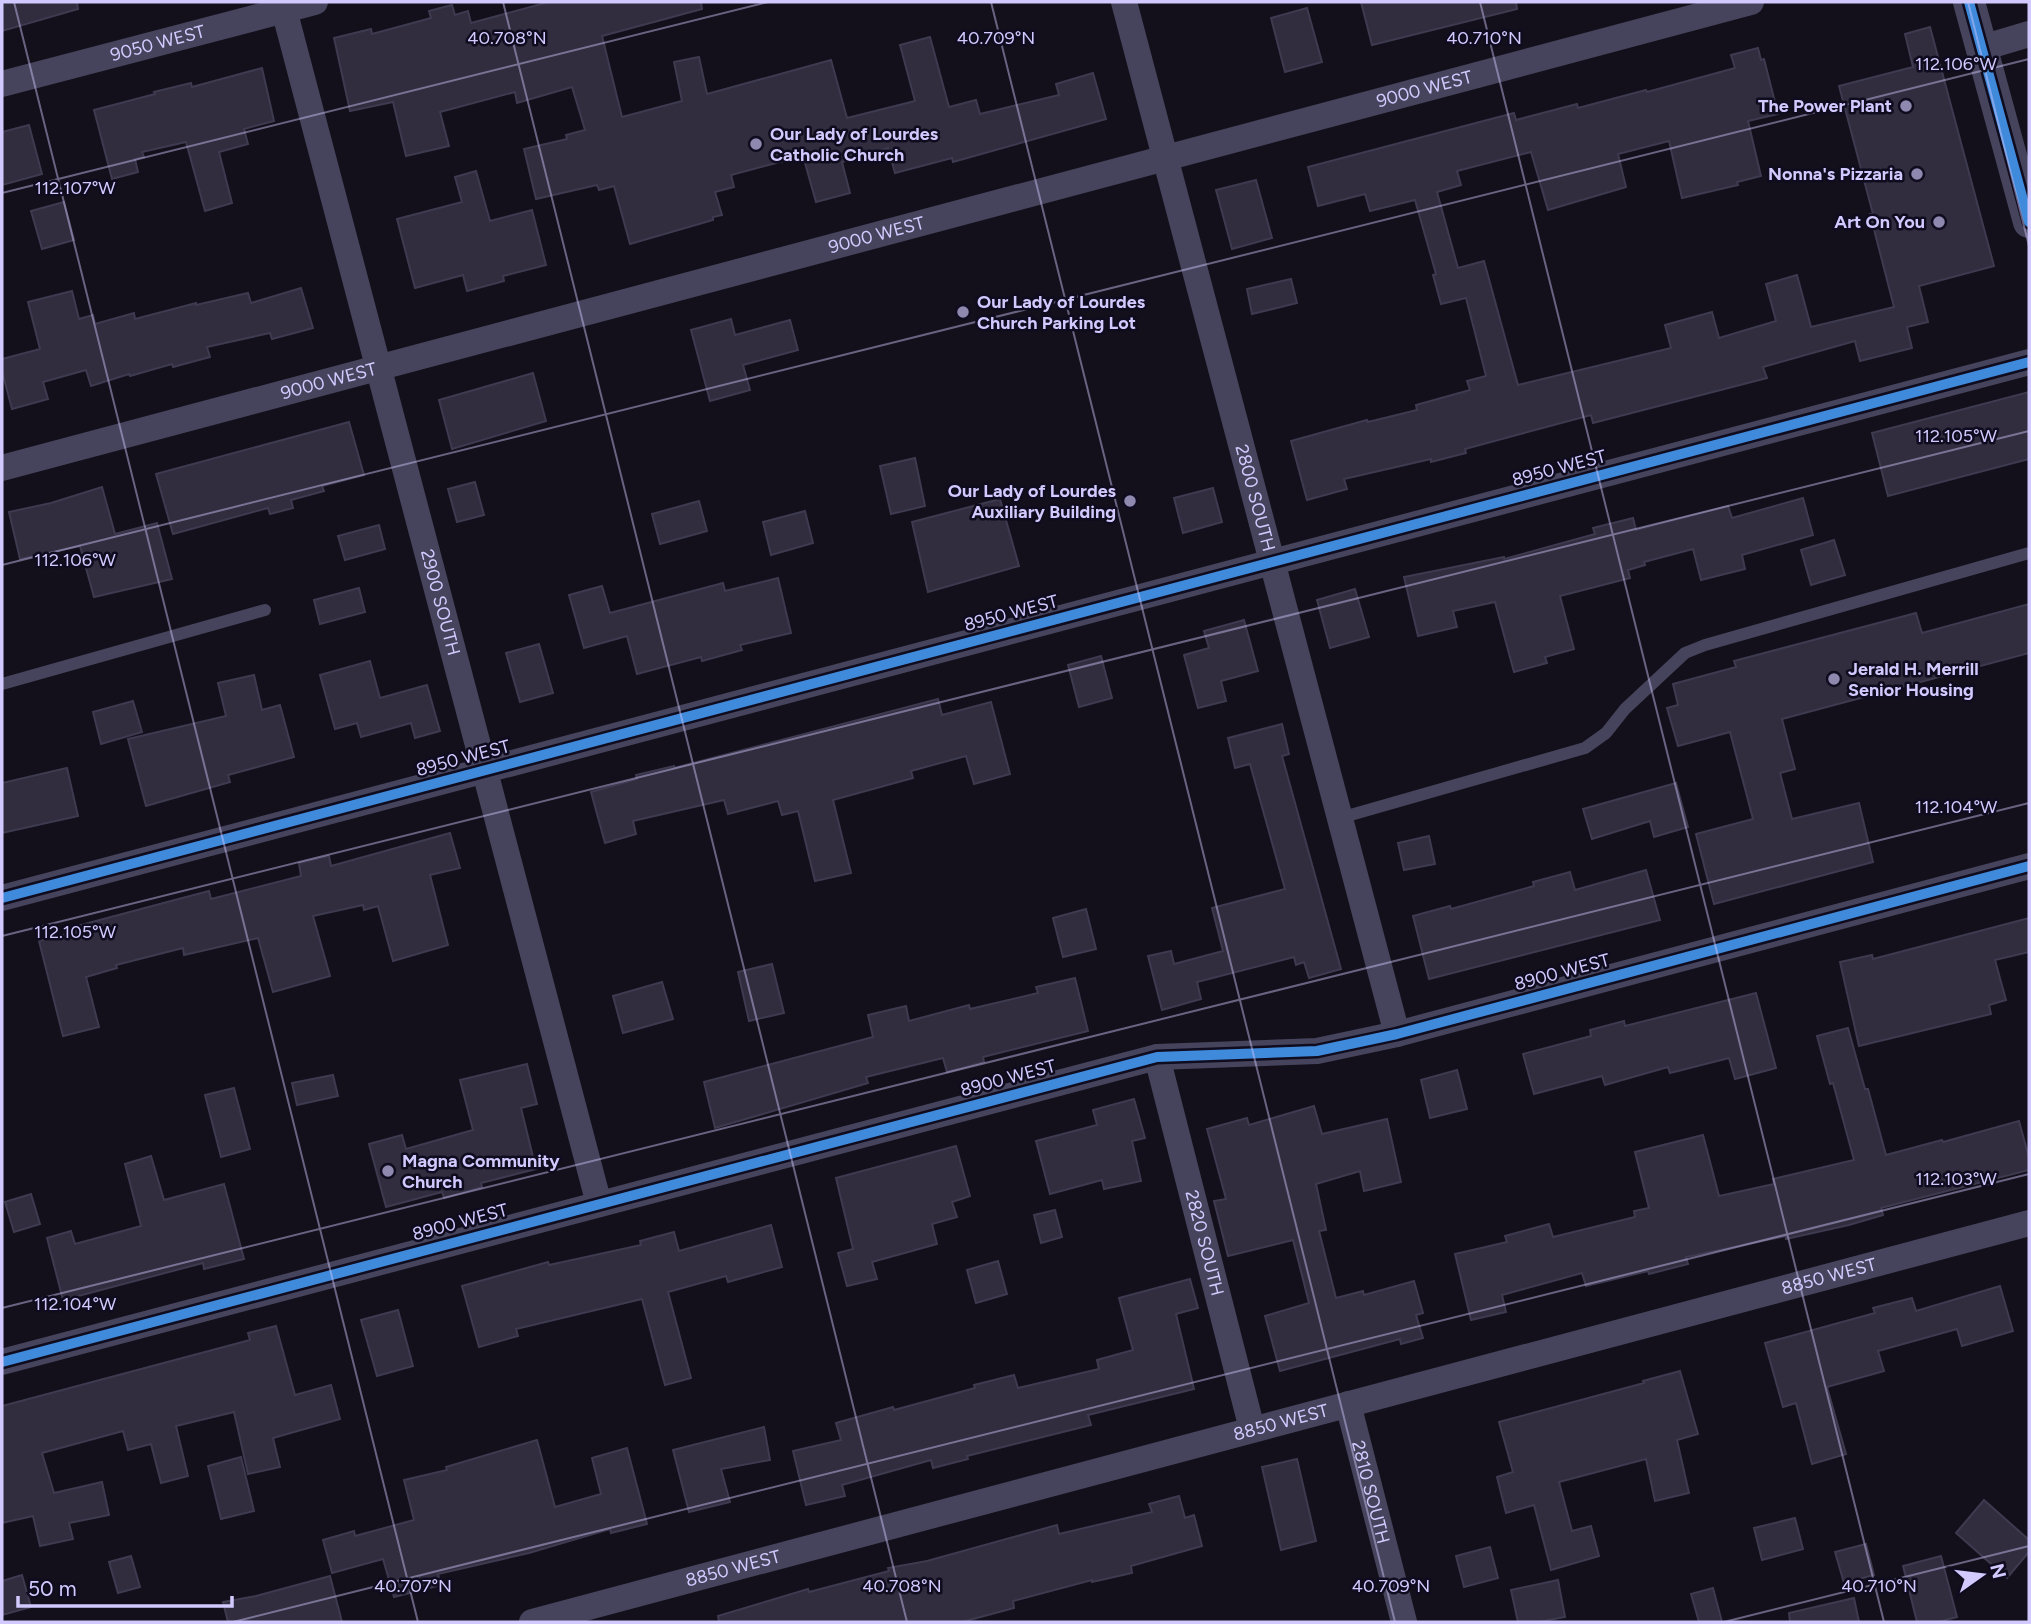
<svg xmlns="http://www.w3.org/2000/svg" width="2031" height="1624" font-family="Figtree,sans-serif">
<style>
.building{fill:#312d3e;stroke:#3e3a50;stroke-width:2}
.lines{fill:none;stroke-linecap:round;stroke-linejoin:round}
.service{stroke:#46445c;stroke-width:12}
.minor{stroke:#46445c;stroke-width:26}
.tertiary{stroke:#46445c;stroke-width:32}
.cycleway-casing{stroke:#100c1f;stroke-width:15}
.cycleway{stroke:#408adc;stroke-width:10}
.ticks{fill:none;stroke:#d2caff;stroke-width:2;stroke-opacity:0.45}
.poi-dot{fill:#8f89af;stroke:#100c1f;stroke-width:2.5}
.labels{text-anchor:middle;stroke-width:5;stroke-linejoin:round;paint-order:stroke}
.street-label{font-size:18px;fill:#d2caff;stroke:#100c1f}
.poi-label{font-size:18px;font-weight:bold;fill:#d2caff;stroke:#100c1f;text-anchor:end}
.ticks-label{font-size:18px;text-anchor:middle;fill:#d2caff;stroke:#100c1f;stroke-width:5;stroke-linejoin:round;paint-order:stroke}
</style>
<rect width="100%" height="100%" fill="#13101b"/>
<g class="building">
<path d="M2,2H77L78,9L2,31Z"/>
<path d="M549,2H701L702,9L602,36L622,117L682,101L674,62L699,57L707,94L831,60L847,118L915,101L900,45L930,37L949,107L976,100L980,114L1059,95L1056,84L1093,73L1106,119L953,162L952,158L895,173L888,148L842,162L850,193L816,202L803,156L731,175L734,187L715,192L722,215L713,217V220L630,244L614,186L599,190L597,185L536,199L524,149L567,139L566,135L585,130L572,87L517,103L515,92L440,112L449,146L406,156L393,102L350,111L334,38L371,29L372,34L431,18L429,11L452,5L455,15L468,11L471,23Z"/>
<path d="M1361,2H1516L1517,9L1372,45Z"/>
<path d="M1307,8L1322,62L1285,72L1271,18Z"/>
<path d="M1930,27L1994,266L1919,286L1928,322L1907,327L1912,348L1860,361L1855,341L1763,367L1767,378L1593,423L1591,415L1465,449L1466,453L1431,462V459L1344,479L1347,489L1307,500L1291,441L1367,420L1368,422L1417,410L1416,405L1470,390L1467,381L1486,376L1466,298L1441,304L1433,275L1436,274L1415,200L1370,211L1365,194L1318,206L1308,167L1514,113L1516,120L1577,104L1578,108L1646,90L1647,92L1735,68L1731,55L1758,48L1761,60L1764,59L1778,114L1748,121L1761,176L1737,182L1738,185L1682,198L1669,141L1618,154L1626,187L1548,210L1531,152L1457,171L1461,185L1437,192L1458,268L1484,261L1518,385L1671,348L1665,325L1712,312L1719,338L1776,321L1766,284L1797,275L1811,327L1894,307L1870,214H1873L1839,86L1913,67L1905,34Z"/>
<path d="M262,68L274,121L244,129L248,144L219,152L232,203L205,211L186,142L142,152L144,157L135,159L138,172L112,179L94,110L155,94L154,92L191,83L192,87Z"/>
<path d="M29,125L42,174L2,185V132Z"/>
<path d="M476,171L490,221L532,210L546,265L503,276L504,281L467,291L463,275L415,288L397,219L462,202L455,177Z"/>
<path d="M1256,180L1272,238L1232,249L1216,190Z"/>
<path d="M64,202L74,240L42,249L31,211Z"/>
<path d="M1291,279L1297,303L1252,314L1247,289Z"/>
<path d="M301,288L313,328L272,339L270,333L207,347L210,357L173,367L172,364L130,376L129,374L91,386L86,370L43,382L48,399L12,409L2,371V359L40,349L28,302L72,291L79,319L93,315L95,324L134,313L135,319L196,303V305L248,293L251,303Z"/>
<path d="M731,319L735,335L790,320L798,350L743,365L750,390L710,401L691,330Z"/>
<path d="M533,373L546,421L452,449L439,400Z"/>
<path d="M2029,392V459L1888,496L1872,433Z"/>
<path d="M349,422L364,475L322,486L324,491L291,500L293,508L270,514L268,508L173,534L156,474Z"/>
<path d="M915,458L925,506L891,514L880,466Z"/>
<path d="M475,482L484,515L457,522L448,489Z"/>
<path d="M102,487L115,534L157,523L172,579L94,597L80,546L20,559L9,512L51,503Z"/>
<path d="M1213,488L1222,522L1183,533L1174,498Z"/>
<path d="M1803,498L1813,535L1742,555L1745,569L1701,580L1693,549L1644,562L1645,565L1628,570L1630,578L1560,596L1574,649L1545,657L1547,663L1514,672L1495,602L1453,611L1457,627L1418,636L1404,577L1504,557V559L1595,534L1593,528L1633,518L1636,530L1728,506L1732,518Z"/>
<path d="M1000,499L1019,566L928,592L912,522Z"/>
<path d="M699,501L707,531L660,544L652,514Z"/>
<path d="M805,511L813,543L771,555L763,522Z"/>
<path d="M379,525L385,549L345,560L338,536Z"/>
<path d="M1834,540L1845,575L1811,585L1801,550Z"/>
<path d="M778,578L791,633L740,645L742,650L702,661L701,657L637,674L627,636L584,648L569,595L602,586L610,613L723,583L725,591Z"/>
<path d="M359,588L365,612L320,624L314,600Z"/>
<path d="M1355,589L1369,637L1330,648L1317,600Z"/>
<path d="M2029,604V653L1782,719L1795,769L1780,773L1792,819L1859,803L1873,862L1714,904L1696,834L1753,819L1730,732L1678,746L1667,708L1678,705L1673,684L1736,667L1734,661L1916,613L1922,633Z"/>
<path d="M1244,620L1258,671L1221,681L1226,701L1198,708L1184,655L1209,648L1204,631Z"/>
<path d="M539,644L553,693L520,702L506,653Z"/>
<path d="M1101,656L1112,698L1079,707L1068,665Z"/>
<path d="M370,661L380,698L427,685L440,731L415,738L411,723L361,737L357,723L335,729L320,675Z"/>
<path d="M254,675L262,710L280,705L294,757L228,775L230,782L146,806L128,739L226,716L218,683Z"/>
<path d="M938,699L942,715L991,702L1010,774L974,784L966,756L911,771L913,778L833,800L851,873L815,881L798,811L782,815L778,801L728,814L724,800L633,821L636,834L605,843L591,792L637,779L636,775L674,766V768Z"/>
<path d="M133,701L142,732L101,744L93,712Z"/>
<path d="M1282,724L1289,754L1282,756L1341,969L1309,978L1304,962L1296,965L1294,957L1197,982L1201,999L1162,1010L1148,956L1171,951L1174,964L1223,951L1212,908L1285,889L1250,764L1235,768L1228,738Z"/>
<path d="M67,768L78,816L2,833V783Z"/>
<path d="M1676,783L1688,827L1654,837L1650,821L1592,839L1583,809Z"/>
<path d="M450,833L460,868L430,875L448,945L393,961L378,906L364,910L363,905L313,916L330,976L273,992L258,938L184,955L183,948L116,965L117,968L86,977L99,1027L63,1036L39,941L67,934L66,929L171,901L209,891L211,899L301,876L299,863L329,856L331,866Z"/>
<path d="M1429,836L1435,864L1404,870L1398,843Z"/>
<path d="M1646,870L1660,920L1429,979L1413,916L1450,906L1451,909L1534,886L1533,882L1570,872L1575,890Z"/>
<path d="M1086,909L1096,949L1063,957L1053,918Z"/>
<path d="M2029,918V952L1995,960L2006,1000L1989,1005L1991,1014L1859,1046L1840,962L1872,955L1873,959Z"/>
<path d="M772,964L784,1013L749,1021L738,972Z"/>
<path d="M1075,978L1088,1031L983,1057L984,1062L947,1072L943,1058L866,1077L868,1083L715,1128L704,1082L873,1037L868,1015L906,1006L909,1021L969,1005L970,1009L1038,993L1036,987Z"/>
<path d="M662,982L673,1019L623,1033L613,996Z"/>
<path d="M1756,993L1776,1068L1735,1079L1729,1058L1670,1073L1668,1067L1605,1085L1602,1076L1534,1094L1523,1054L1591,1036L1590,1030L1624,1021L1625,1026Z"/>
<path d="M1848,1028L1865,1089H1868L1886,1155L1942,1140L1943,1142L2019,1121L2029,1158V1170L1881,1208L1883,1215L1849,1225L1786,1239V1236L1686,1257L1688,1264L1649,1274L1648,1271L1586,1286L1582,1273L1502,1295L1506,1312L1471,1320L1455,1254L1507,1242L1505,1236L1549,1224L1553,1237L1635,1217L1634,1211L1649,1208L1635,1152L1703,1135L1719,1196L1774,1184L1773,1179L1854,1160L1833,1083L1830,1084L1817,1036Z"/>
<path d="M527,1064L537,1104L521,1108L536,1169L481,1183L482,1187L444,1198L442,1192L386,1207L369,1144L402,1135L406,1149L473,1130L460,1080Z"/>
<path d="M1457,1070L1467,1109L1430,1118L1421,1080Z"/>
<path d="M333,1075L338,1096L297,1105L292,1083Z"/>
<path d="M234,1088L250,1149L221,1157L205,1095Z"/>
<path d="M1134,1099L1145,1138L1132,1141L1141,1181L1104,1189L1102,1180L1050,1194L1036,1141L1097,1125L1093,1110Z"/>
<path d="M1314,1106L1322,1134L1387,1119L1401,1182L1364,1191L1360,1171L1316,1184L1326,1230L1319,1231L1336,1298L1363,1291L1364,1295L1414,1281L1423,1313L1416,1315L1423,1338L1401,1344L1400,1339L1280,1371L1265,1316L1309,1303L1293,1240L1228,1256L1214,1201L1226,1199L1207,1129L1247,1118L1249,1125Z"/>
<path d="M956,1146L970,1196L952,1202L957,1217L932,1224L937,1244L872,1262L877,1279L847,1286L838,1253L853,1249L836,1178Z"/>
<path d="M151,1156L164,1200L224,1184L244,1259L204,1269L203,1263L63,1300L47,1238L71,1231L75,1244L141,1226L125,1164Z"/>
<path d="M31,1194L40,1224L14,1232L5,1202Z"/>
<path d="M1055,1210L1062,1237L1041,1243L1034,1215Z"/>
<path d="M771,1225L782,1267L728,1282L726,1276L668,1292L691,1378L665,1385L642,1299L516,1329L518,1336L479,1347L462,1286L548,1262L549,1265L641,1245L640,1241L674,1232L679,1251Z"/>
<path d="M998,1261L1007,1294L976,1303L967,1270Z"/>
<path d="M1190,1279L1198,1308L1176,1314L1194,1389L1088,1415L1091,1425L967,1456L968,1459L933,1468L931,1460L842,1485L845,1496L806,1505L793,1451L841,1440L836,1423L893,1407L894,1410L975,1388L974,1385L1014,1375L1018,1388L1099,1369L1097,1360L1133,1350L1119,1298Z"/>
<path d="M2000,1286L2013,1331L1962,1346L1957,1329L1878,1351L1884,1371L1827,1387L1846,1454L1812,1464L1796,1403L1783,1407L1765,1343L1875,1313L1873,1308L1912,1298L1916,1311Z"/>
<path d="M398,1310L413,1366L377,1376L361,1320Z"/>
<path d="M276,1326L295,1395L331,1385L340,1419L273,1438L280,1467L248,1474L234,1412L176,1426L188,1476L161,1483L151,1444L128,1450L123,1431L42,1453L54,1493L102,1482L109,1515L69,1523L73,1539L40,1546L33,1516L2,1523V1406L250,1340L248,1333Z"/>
<path d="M1680,1371L1698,1434L1677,1440L1689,1493L1655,1501L1646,1459L1559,1482L1572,1531L1591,1526L1599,1556L1551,1570L1534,1505L1506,1513L1497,1477L1513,1472L1499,1422L1644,1383L1643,1381Z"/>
<path d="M764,1427L770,1460L721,1469L730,1502L689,1512L673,1450Z"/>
<path d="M537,1440L555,1507L601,1494L592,1458L627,1448L647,1524L611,1533L610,1529L529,1553L438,1574L441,1585L394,1597L383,1559L332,1573L323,1540L354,1531L355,1536L414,1520L404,1480L447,1470L446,1467Z"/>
<path d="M241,1457L254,1511L221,1519L208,1466Z"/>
<path d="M1297,1459L1316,1541L1281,1550L1262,1467Z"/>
<path d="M1179,1496L1185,1518L1194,1515L1202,1546L1131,1566L1132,1573L1092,1582V1580L1013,1601L1014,1608L962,1622H719L718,1616L808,1589L809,1592L889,1571L888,1568L927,1561L1057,1525L1059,1534L1152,1512L1149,1504Z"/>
<path d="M1984,1500L2029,1540V1552L2007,1578L1956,1533Z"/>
<path d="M1795,1518L1803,1549L1762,1560L1754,1528Z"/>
<path d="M1866,1544L1874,1575L1844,1583L1835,1552Z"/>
<path d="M1490,1547L1498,1578L1464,1587L1456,1556Z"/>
<path d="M131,1556L140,1587L118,1593L109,1562Z"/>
<path d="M1941,1556L1957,1617L1938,1622H1917L1903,1566Z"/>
<path d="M22,1575L31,1607L2,1615V1581Z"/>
<path d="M330,1576L342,1622H228L223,1602L256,1596Z"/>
<path d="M1558,1580L1565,1617L1538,1622H1518L1511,1590Z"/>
<path d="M1713,1588L1722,1622H1699L1691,1594Z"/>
<path d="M1854,1598L1859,1622H1790L1789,1613Z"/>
</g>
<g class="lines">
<g class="service">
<path d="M2,684L265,610"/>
<path d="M1340,818L1585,748L1606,733L1625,709L1685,653L1705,645L2029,553"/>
</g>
<g class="minor">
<path id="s1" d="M282,2L599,1204"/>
<path id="s2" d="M1124,2L1397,1034"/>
<path d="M1982,48L2029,34"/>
<path id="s3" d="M2,84L315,2"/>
<path id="s4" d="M2,468L1751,2"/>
<path d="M2,898L2029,362"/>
<path id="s5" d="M1157,1057L1252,1429"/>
<path d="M2,1362L1157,1057L1317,1051L1397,1034L2029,866"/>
<path id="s6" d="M1348,1404L1404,1622"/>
<path id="s7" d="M532,1622L2029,1223"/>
</g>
<path class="tertiary" d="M1969,2L2029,222"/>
<g class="cycleway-casing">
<g id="cycleway">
<path d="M1969,2L2029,222"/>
<path d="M2,898L2029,362"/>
<path d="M2,1362L1157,1057L1317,1051L1397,1034L2029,866"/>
</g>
</g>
<use href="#cycleway" class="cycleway"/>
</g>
<path class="ticks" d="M14,2L418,1622M503,2L907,1622M991,2L1395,1622M1480,2L1884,1622M1968,2L2029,246M2,193L768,2M2,565L2029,59M2,936L2029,431M2,1308L2029,803M233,1622L2029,1174M1724,1622L2029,1546"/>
<g class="poi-dot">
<circle cx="1906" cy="106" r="7"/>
<circle cx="756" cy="144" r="7"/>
<circle cx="1917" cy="174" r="7"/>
<circle cx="1939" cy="222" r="7"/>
<circle cx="963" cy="312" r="7"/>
<circle cx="1130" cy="501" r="7"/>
<circle cx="1834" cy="679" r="7"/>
<circle cx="388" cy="1171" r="7"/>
</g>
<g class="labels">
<g class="street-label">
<text dy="6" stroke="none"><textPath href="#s3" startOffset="161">9050 WEST</textPath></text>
<text dy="6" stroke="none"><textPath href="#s4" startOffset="1472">9000 WEST</textPath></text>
<text dy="6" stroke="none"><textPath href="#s4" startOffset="905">9000 WEST</textPath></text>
<text dy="6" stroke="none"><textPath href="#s4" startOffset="338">9000 WEST</textPath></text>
<text transform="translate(1559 468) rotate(-15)" y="6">8950 WEST</text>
<text dy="6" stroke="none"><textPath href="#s2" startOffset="513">2800 SOUTH</textPath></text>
<text dy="6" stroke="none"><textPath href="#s1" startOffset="621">2900 SOUTH</textPath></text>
<text transform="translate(1011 613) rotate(-15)" y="6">8950 WEST</text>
<text transform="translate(463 758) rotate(-15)" y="6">8950 WEST</text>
<text transform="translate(1562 972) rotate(-15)" y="6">8900 WEST</text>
<text transform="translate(1008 1078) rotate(-15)" y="6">8900 WEST</text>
<text transform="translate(460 1222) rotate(-15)" y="6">8900 WEST</text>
<text dy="6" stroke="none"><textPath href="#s5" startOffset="192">2820 SOUTH</textPath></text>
<text dy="6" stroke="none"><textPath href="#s7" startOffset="1342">8850 WEST</textPath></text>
<text dy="6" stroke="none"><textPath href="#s7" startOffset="775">8850 WEST</textPath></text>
<text dy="6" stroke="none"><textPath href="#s6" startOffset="91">2810 SOUTH</textPath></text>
<text dy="6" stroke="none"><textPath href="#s7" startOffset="208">8850 WEST</textPath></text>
</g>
<g class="poi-label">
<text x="1892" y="112">The Power Plant</text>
<text x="770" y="140" text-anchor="start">Our Lady of Lourdes<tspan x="770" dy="21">Catholic Church</tspan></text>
<text x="1903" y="180">Nonna's Pizzaria</text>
<text x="1925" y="228">Art On You</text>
<text x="977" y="308" text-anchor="start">Our Lady of Lourdes<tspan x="977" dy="21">Church Parking Lot</tspan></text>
<text x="1116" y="497">Our Lady of Lourdes<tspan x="1116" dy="21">Auxiliary Building</tspan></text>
<text x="1848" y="675" text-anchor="start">Jerald H. Merrill<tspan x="1848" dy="21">Senior Housing</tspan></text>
<text x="402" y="1167" text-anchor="start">Magna Community<tspan x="402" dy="21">Church</tspan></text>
</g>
</g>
<g class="ticks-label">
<text x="507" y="44">40.708°N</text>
<text x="996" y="44">40.709°N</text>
<text x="1484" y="44">40.710°N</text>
<text x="1956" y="70">112.106°W</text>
<text x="75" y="194">112.107°W</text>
<text x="1956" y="442">112.105°W</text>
<text x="75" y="566">112.106°W</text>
<text x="1956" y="813">112.104°W</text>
<text x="75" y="938">112.105°W</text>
<text x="1956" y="1185">112.103°W</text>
<text x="75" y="1310">112.104°W</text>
<text x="413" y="1592">40.707°N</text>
<text x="902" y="1592">40.708°N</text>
<text x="1391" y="1592">40.709°N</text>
<text x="1879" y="1592">40.710°N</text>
</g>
<rect width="2031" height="1624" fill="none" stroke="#d2caff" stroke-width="7"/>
<g transform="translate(1982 1575) rotate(76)" stroke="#100c1f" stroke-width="5" paint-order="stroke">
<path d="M0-5L12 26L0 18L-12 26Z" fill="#d2caff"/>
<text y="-10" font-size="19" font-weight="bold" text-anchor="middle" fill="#d2caff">N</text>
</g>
<path d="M18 1596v10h214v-10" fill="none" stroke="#d2caff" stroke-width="3.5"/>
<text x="28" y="1596" font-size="21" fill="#d2caff" stroke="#100c1f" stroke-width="5" paint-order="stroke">50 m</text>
</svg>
